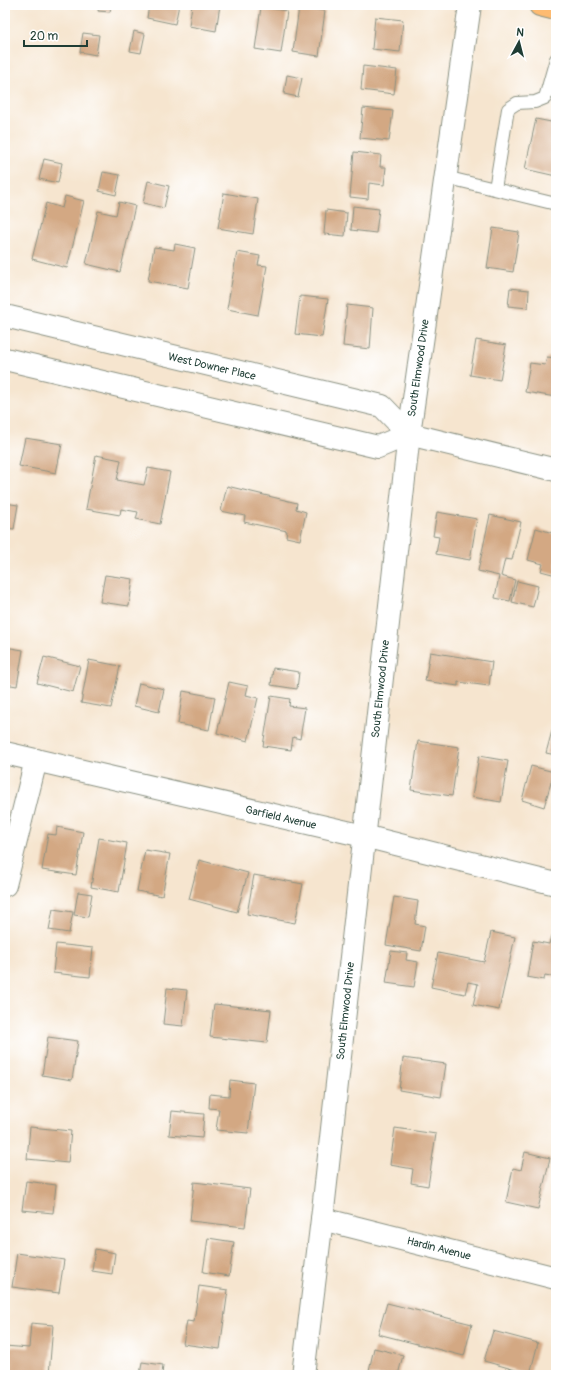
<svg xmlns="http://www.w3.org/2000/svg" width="561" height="1380" font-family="Pangolin,sans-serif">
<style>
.building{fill:#d3a883}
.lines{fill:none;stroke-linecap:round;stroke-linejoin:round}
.service-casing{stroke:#8a9182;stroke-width:14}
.minor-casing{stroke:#8a9182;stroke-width:24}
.primary-casing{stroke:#8a9182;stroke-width:24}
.service{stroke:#fff;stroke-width:12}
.minor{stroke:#fff;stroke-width:22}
.primary{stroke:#febb71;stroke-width:22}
.labels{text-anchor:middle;stroke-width:4;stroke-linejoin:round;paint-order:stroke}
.street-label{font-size:11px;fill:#1f3d34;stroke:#fff}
</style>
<rect width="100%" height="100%" fill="#fff"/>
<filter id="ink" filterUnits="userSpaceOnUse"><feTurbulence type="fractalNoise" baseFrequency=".025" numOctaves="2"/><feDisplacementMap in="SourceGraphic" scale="8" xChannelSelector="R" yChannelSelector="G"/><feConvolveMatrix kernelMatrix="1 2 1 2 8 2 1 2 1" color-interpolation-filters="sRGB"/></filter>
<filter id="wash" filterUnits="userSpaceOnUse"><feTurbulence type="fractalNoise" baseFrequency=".012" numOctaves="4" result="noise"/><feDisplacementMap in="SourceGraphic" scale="16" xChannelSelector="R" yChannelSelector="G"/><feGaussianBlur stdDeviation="0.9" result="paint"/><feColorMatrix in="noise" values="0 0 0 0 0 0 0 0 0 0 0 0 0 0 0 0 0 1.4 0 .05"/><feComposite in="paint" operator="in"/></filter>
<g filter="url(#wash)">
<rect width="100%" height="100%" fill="#f6e5cf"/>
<g id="blocks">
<g class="building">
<path d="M99,5H111L110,12L98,11Z"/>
<path d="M149,5H179L175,24L147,18Z"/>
<path d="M192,5H220L216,31L189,26Z"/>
<path d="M261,7L287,11L281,53L255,49Z"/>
<path d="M299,7L325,11L319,56L293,52Z"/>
<path d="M375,17L403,20L400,52L372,49Z"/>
<path d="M134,31L145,34L141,53L130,51Z"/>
<path d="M83,33L99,35L96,55L80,52Z"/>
<path d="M363,66L397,70L394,94L361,90Z"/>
<path d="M287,75L302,78L298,97L284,94Z"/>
<path d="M363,108L393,111L389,141L360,138Z"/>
<path d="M536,119L556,123V176L525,169Z"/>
<path d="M354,152L381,155L380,167H386L384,185L369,183L368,199L350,197Z"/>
<path d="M44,159L62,163L58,183L39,179Z"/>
<path d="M103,172L120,175L116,195L99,191Z"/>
<path d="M148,181L169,186L164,208L143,203Z"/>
<path d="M224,193L258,199L253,234L218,228Z"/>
<path d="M65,196L84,201L67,268L32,259L46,203L62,208Z"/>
<path d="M119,202L135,206L120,272L86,264L98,211L116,215Z"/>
<path d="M353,206L379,209L376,233L351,230Z"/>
<path d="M326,210L347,213L345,236L324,234Z"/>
<path d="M493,228L519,232L513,272L487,268Z"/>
<path d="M175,244L195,248L188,288L148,281L154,247L174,250Z"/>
<path d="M237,252L260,256L258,265L267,266L258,315L227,309Z"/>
<path d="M510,288L529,290L528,308L508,306Z"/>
<path d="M300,296L328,299L322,337L295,334Z"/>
<path d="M347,305L373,308L370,349L343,346Z"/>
<path d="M476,340L506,345L500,380L470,375Z"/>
<path d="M547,357L556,358V397L525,392L530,363L545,365Z"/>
<path d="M25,438L62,444L56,473L19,466Z"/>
<path d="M96,455L121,460L117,480L144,485L148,468L170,472L160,524L136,519L138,512L121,509L120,515L86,509Z"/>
<path d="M227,486L297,503L296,509L306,512L300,540L286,537L287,531L244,522L245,516L221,511Z"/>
<path d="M5,503L18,505L14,529L5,528Z"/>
<path d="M437,512L477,519L470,560L436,554L439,537L433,536Z"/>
<path d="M490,515L521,522L512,560L505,559L501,576L515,580L510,601L495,598L499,576L478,571Z"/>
<path d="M536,528L556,534V575L541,571L543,564L528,560Z"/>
<path d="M105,575L133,579L129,606L100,602Z"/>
<path d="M517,581L538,586L533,607L512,602Z"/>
<path d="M5,647L23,650L17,686L5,684Z"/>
<path d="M430,652L492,662L489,686L458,682V686L425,681Z"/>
<path d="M44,657L80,666L73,692L37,683Z"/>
<path d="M89,660L120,666L111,708L81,703Z"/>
<path d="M273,668L299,672L297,689L271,685Z"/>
<path d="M229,682L248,686L246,695L258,698L248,741L217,733Z"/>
<path d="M139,683L164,689L159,712L134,706Z"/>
<path d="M183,691L215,697L209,730L178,724Z"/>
<path d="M271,696L290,699L289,706L305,708L300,739L293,737L291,750L263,746Z"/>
<path d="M553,727L556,728V755L546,753Z"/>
<path d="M418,741L459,747L452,796L411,790Z"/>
<path d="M479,756L508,761L501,802L472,797Z"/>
<path d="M531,766L554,772L544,807L522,800Z"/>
<path d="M57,827L83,832L76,875L42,870L48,834L56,835Z"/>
<path d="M99,838L127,843L119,892L91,887Z"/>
<path d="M145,850L170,854L162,896L137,891Z"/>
<path d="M199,860L248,873L237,912L189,899Z"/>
<path d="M254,875L303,884L295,923L247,914Z"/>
<path d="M78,892L92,894L88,917L74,915Z"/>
<path d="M394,897L418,901L415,924L425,926L421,951L386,945Z"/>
<path d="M53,909L73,912L69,933L49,930Z"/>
<path d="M491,932L515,937L499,1010L473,1005L478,984L468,982L465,994L431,987L438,953L484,962Z"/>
<path d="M551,936L556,937V977L545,975L544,980L527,977L533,941L549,944Z"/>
<path d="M56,944L93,948L90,977L53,973Z"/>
<path d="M391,951L407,953L406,960L418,962L414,987L386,983Z"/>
<path d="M167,988L187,990L183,1026L163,1024Z"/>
<path d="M214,1004L271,1010L267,1043L210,1037Z"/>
<path d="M48,1037L78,1041L72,1080L42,1075Z"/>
<path d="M403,1058L446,1064L441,1097L399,1090Z"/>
<path d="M230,1080L254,1083L248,1133L216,1130L219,1109L209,1108L210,1094L229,1096Z"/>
<path d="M172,1111L204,1114L202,1138L169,1135Z"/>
<path d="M30,1127L71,1131L68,1163L27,1159Z"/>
<path d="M395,1128L436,1134L428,1186L411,1183L413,1169L390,1165Z"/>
<path d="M525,1152L550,1158L538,1209L506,1202L513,1168L521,1170Z"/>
<path d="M26,1181L56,1185L53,1213L22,1210Z"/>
<path d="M194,1182L250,1189L245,1227L190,1221Z"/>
<path d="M208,1238L234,1242L229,1276L203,1272Z"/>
<path d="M95,1249L115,1253L112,1274L92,1271Z"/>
<path d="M17,1253L64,1260L59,1293L12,1287Z"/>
<path d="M199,1286L228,1290L220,1349L183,1344L187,1321L194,1322Z"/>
<path d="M387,1303L472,1324L464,1356L378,1334Z"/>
<path d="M31,1323L53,1325L49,1375H5V1346L29,1348Z"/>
<path d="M493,1331L538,1343L530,1374L484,1361Z"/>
<path d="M374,1348L403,1355L398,1375H368Z"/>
<path d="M142,1362L163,1365L162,1375H140Z"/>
</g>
</g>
</g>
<g filter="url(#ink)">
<use href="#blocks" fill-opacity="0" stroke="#8a9182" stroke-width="1"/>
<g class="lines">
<g class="service-casing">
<g id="service">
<path d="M445,177L556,204"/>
<path d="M495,189L508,109L517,103L535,102L545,98L556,59"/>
</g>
</g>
<g class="minor-casing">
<g id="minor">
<path d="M5,316L382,406L409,434L556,470"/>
<path d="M5,359L378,447L409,434"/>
<path d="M5,753L364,836L556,884"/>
<path d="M5,885L36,760"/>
<path d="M322,1219L556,1278"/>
<path d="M303,1375L322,1219L409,434L470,5"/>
</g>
</g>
<g class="primary-casing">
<path id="primary" d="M540,5L556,9"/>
</g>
<use href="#service" class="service"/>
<use href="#minor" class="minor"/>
<use href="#primary" class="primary"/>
</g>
</g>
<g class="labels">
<g class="street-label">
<text transform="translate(212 366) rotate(13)" y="4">West Downer Place</text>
<text transform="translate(418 368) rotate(-82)" y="4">South Elmwood Drive</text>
<text transform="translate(380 689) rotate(-84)" y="4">South Elmwood Drive</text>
<text transform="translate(281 817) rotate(13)" y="4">Garfield Avenue</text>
<text transform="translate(345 1011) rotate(-84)" y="4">South Elmwood Drive</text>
<text transform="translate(439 1248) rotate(14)" y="4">Hardin Avenue</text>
</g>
</g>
<rect width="561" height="1380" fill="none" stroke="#fff" stroke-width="20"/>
<g transform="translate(519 42) rotate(7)" stroke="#ffffff" stroke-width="3" paint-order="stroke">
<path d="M0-3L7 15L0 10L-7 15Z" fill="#1f3d34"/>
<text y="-6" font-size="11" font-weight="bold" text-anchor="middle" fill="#1f3d34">N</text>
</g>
<path d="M24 40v6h63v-6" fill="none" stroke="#1f3d34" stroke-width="2"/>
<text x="30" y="40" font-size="12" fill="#1f3d34" stroke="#ffffff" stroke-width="3" paint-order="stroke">20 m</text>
</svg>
